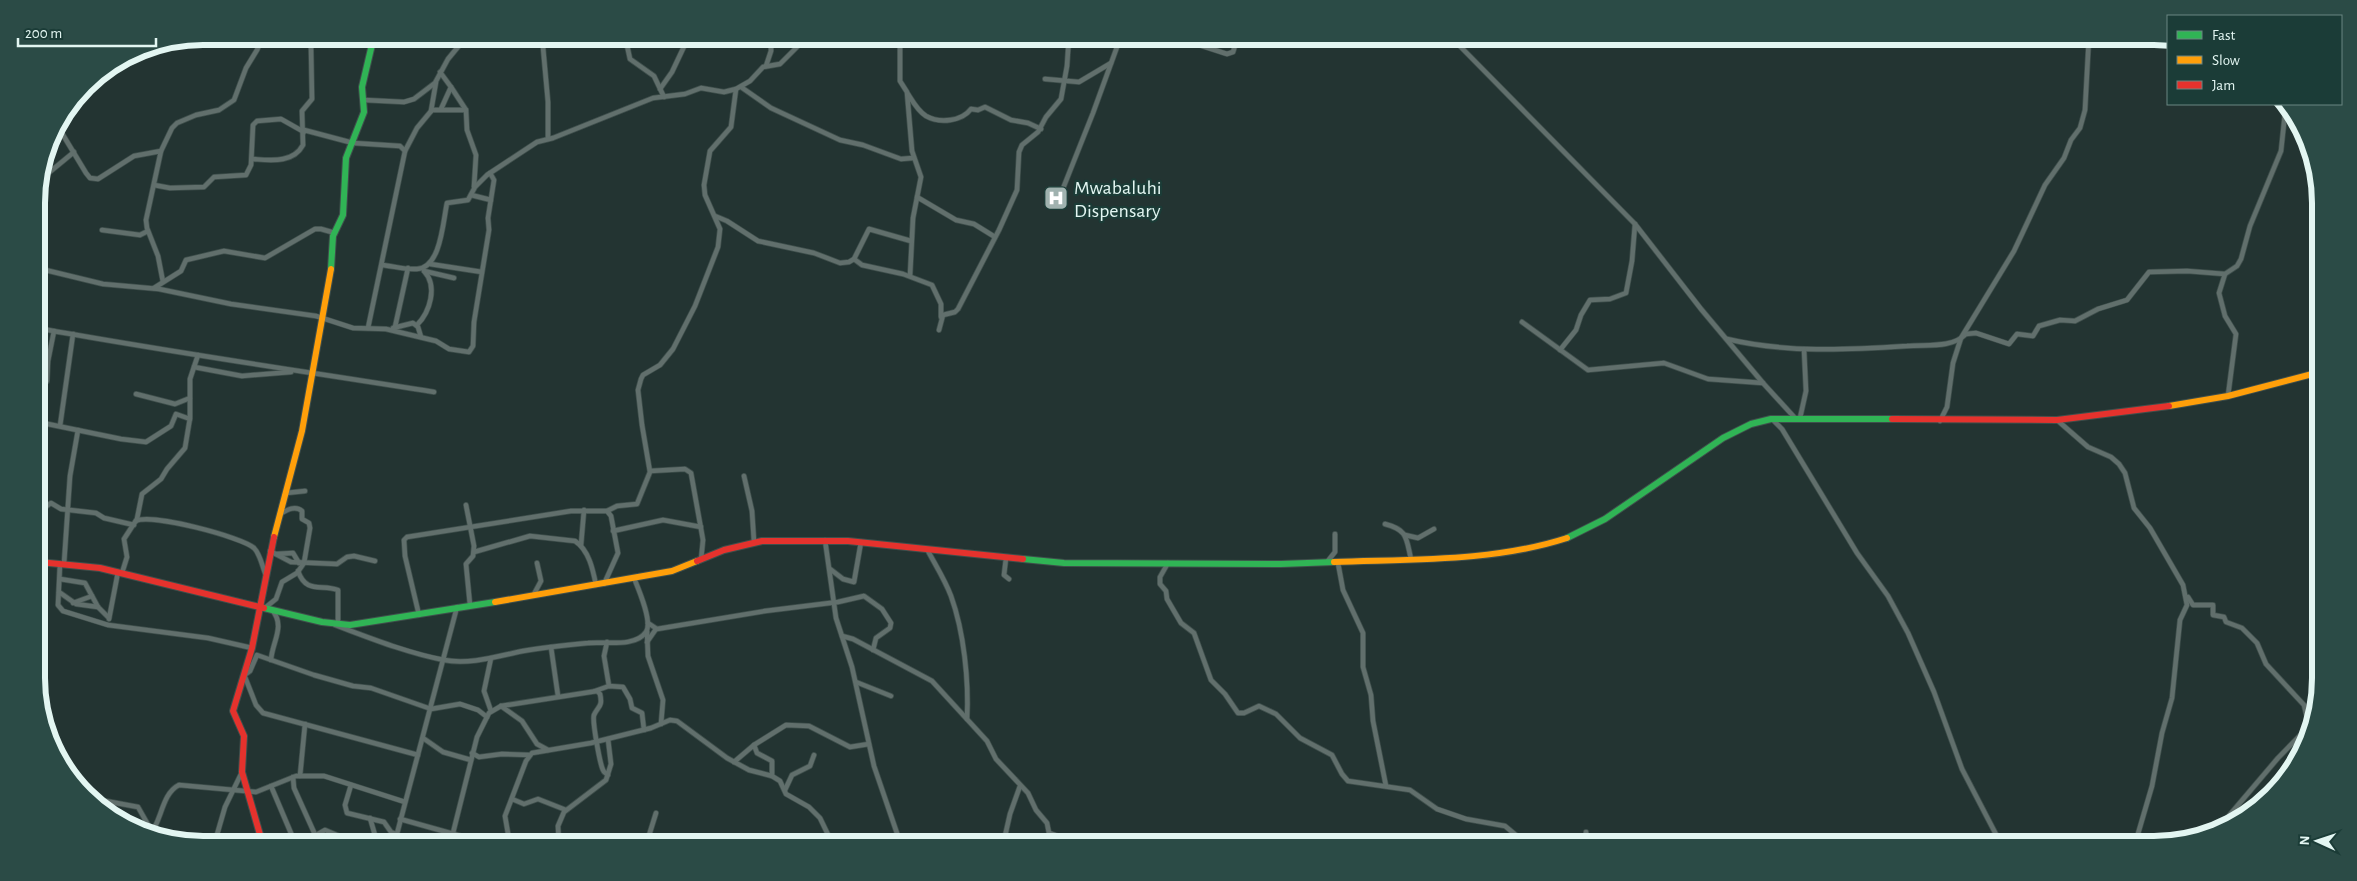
<svg xmlns="http://www.w3.org/2000/svg" width="2357" height="881" font-family="'Alegreya Sans',sans-serif">
<style>
.lines{fill:none;stroke-linecap:round;stroke-linejoin:round}
.street-casing{stroke:#3f4f4c;stroke-width:6}
.fast-casing{stroke:#3f4f4c;stroke-width:8}
.slow-casing{stroke:#3f4f4c;stroke-width:8}
.jam-casing{stroke:#3f4f4c;stroke-width:8}
.street{stroke:#616f6c;stroke-width:4.5}
.fast{stroke:#30b455;stroke-width:6}
.slow{stroke:#ff9f0a;stroke-width:6}
.jam{stroke:#e5322d;stroke-width:6}
.labels{text-anchor:middle;stroke-width:4.5;stroke-linejoin:round;paint-order:stroke}
.poi-label{font-size:20px;fill:#e3f6f2;stroke:#1b3c37;text-anchor:start}
.rim{fill:none;stroke:#e3f6f2;stroke-width:6}
</style>
<rect width="100%" height="100%" fill="#233432"/>
<g class="lines">
<g class="street-casing">
<g id="street">
<path d="M361,36L366,37L372,44"/>
<path d="M542,36L548,102V139"/>
<path d="M625,36L630,59L654,76L664,97"/>
<path d="M900,36V81L907,92L912,151L921,177L913,218L910,276"/>
<path d="M1178,36L1190,42L1227,54L1233,52L1238,36"/>
<path d="M1450,36L1635,224L1701,309L1763,383L1795,418"/>
<path d="M766,66L771,51V36"/>
<path d="M440,72L451,87L441,109"/>
<path d="M1045,79L1079,82L1111,63"/>
<path d="M451,87L466,110L467,130L476,155L474,187"/>
<path d="M741,87L771,108L840,140L863,145L901,159L913,158"/>
<path d="M660,89L672,72L689,36"/>
<path d="M908,94C913,102 918,111 926,116C940,124 962,121 971,109L978,110L985,107L1011,120L1028,123L1041,129"/>
<path d="M364,100L404,102L414,99L435,83L448,59L467,36"/>
<path d="M431,111L436,82"/>
<path d="M57,125L86,173L90,178L98,179L134,156L161,151L172,128L177,123L196,115L219,110L234,100L246,68L257,50L263,36"/>
<path d="M304,130L353,143L400,146L405,151L368,328"/>
<path d="M161,151L146,220L147,228L158,256L163,282"/>
<path d="M405,151L417,128L432,110H466"/>
<path d="M252,159C269,160 293,164 303,145L302,111L312,99L311,47L317,36"/>
<path d="M40,180L74,152"/>
<path d="M154,185L170,188L204,187L214,177L246,175L251,165L253,125L257,121L281,119L304,132"/>
<path d="M1062,191L1093,113L1121,36"/>
<path d="M471,195L491,200"/>
<path d="M917,197L956,220L974,224L995,237"/>
<path d="M715,216L727,221L758,241L814,253L840,263L849,262L854,259L869,229L911,241"/>
<path d="M102,230L140,235L148,231"/>
<path d="M854,259L862,265L903,274L932,285L941,304V317"/>
<path d="M430,264L482,272"/>
<path d="M382,265C393,266 406,270 417,269C441,268 443,221 447,203L468,200L475,187L487,175L537,142L553,138L653,98L685,94L701,88L724,92L736,89L750,81L763,67L780,64L808,36"/>
<path d="M37,268L103,284L159,289L231,304L316,316L353,328L386,329L436,341L449,349L469,352L473,346L474,322L489,230L488,218L494,180L490,173"/>
<path d="M424,271L454,278"/>
<path d="M154,288L181,271L186,260L224,251L265,258L315,229H321L335,233"/>
<path d="M1522,322L1588,370L1664,363L1708,379L1763,383"/>
<path d="M417,325C430,312 438,286 424,271"/>
<path d="M395,327L408,268"/>
<path d="M37,328C169,352 302,371 434,392"/>
<path d="M393,328L413,323L418,327L421,337"/>
<path d="M939,330L943,315L955,312L958,309L999,230L1017,190L1019,152L1022,145L1038,132L1046,117L1061,99L1067,66L1069,36"/>
<path d="M1727,339C1786,353 1847,350 1907,346C1926,344 1951,349 1966,334L1976,333L2009,344L2017,334L2033,336L2039,326L2060,320L2075,321L2098,309L2127,300L2149,272L2187,271L2225,274"/>
<path d="M1560,350L1576,330L1581,315L1590,300L1610,299L1626,293L1632,261L1635,224"/>
<path d="M194,367L242,376L291,372"/>
<path d="M47,381L48,361L54,331"/>
<path d="M136,394L175,404L190,398"/>
<path d="M2228,396L2236,334L2225,316L2219,293L2225,274L2237,266L2241,259L2250,226L2281,151L2286,104"/>
<path d="M1800,418L1806,391L1804,349"/>
<path d="M1772,419L1782,429L1857,553L1888,596L1908,633L1934,692L1962,769L2001,844"/>
<path d="M2057,420L2088,447L2111,457L2119,464L2125,473L2134,508L2150,528L2183,585L2187,605L2180,620L2172,698L2162,733L2152,786L2135,844"/>
<path d="M1940,421L1947,407L1953,363L1961,338L2014,251L2045,185L2064,158L2071,140L2080,128L2085,110L2089,36"/>
<path d="M38,422L121,439L146,442L171,426L176,414L190,419"/>
<path d="M60,426L73,334"/>
<path d="M650,471L685,469L691,473L703,540L701,560"/>
<path d="M744,476L752,511L754,542"/>
<path d="M286,493L305,491"/>
<path d="M466,505L474,546L473,556L466,564L470,605"/>
<path d="M38,508H44L51,503L61,509L96,513L104,518L134,525"/>
<path d="M607,511L617,506L637,504L650,472L642,425L638,390L641,379L643,375L660,365L673,349L695,306L718,247L720,229L705,195L704,185L710,151L731,127L736,89"/>
<path d="M136,521C151,513 242,537 254,548C260,554 262,565 265,573"/>
<path d="M1385,524C1408,530 1406,538 1411,559"/>
<path d="M613,531L663,520L701,527"/>
<path d="M1405,535L1418,538L1434,529"/>
<path d="M825,540L836,618L852,667L874,766L901,845"/>
<path d="M581,545L584,510"/>
<path d="M270,551L291,562L337,564L347,557L354,556L375,561"/>
<path d="M928,551C936,566 945,580 951,596C964,632 969,681 967,719"/>
<path d="M474,552L530,536L575,541C589,550 593,570 596,585"/>
<path d="M276,554L293,553L299,563"/>
<path d="M1006,558L1004,575L1009,579"/>
<path d="M1327,562L1335,552V534"/>
<path d="M1168,563L1160,577V584L1166,591L1167,599L1181,623L1194,633L1211,680L1225,694L1238,713H1244L1259,706L1276,714L1300,738L1332,755L1342,774L1348,781L1410,790L1437,809L1466,819L1505,826L1528,845"/>
<path d="M1338,563L1343,590L1363,633V667L1371,695L1373,721L1386,786"/>
<path d="M60,564L58,605L63,611L108,625L208,638L252,648"/>
<path d="M64,564L70,476L78,430"/>
<path d="M830,569L843,579L854,582L861,542"/>
<path d="M298,571C306,594 321,584 338,590V625"/>
<path d="M122,573L127,557L124,539L137,519L142,494L161,479L167,469L185,448L190,418V379L198,355"/>
<path d="M60,579L85,583L98,607L109,618"/>
<path d="M59,592L76,604L98,607"/>
<path d="M534,594L541,581L537,563"/>
<path d="M2188,597L2193,605H2213V615L2224,617L2226,622L2242,628L2257,643L2266,664L2304,705L2309,726"/>
<path d="M73,603L92,596"/>
<path d="M266,607L276,599L282,582L297,573L304,563L310,528L309,523L302,519V511C295,505 287,510 280,514"/>
<path d="M419,615L405,556L404,540L407,537L571,511H607L611,516L618,553L604,584"/>
<path d="M109,619L118,572"/>
<path d="M648,623L657,629L765,611L838,602L864,596L882,609L891,623L890,628L876,638L873,650"/>
<path d="M335,625C370,638 407,653 444,660C470,665 498,656 523,651C545,647 566,645 588,643C604,641 635,648 646,632C653,622 638,588 634,578"/>
<path d="M647,631L648,656L663,700L661,724"/>
<path d="M842,636L853,639L932,681L987,741L996,759L1028,793L1036,810L1047,823L1049,833L1070,840L1076,845"/>
<path d="M607,642L604,656L609,686"/>
<path d="M647,642L656,629"/>
<path d="M551,647L558,696"/>
<path d="M271,660C272,642 286,626 272,610"/>
<path d="M246,674L250,671L257,655L314,675L353,686L371,688L431,709L460,704L478,710L487,717"/>
<path d="M245,677L256,705L263,713L418,755"/>
<path d="M856,682L891,696"/>
<path d="M595,691L609,686L623,687L630,699L632,708L642,713L644,730"/>
<path d="M501,706L522,721L537,744L548,750"/>
<path d="M491,711L484,691L491,658"/>
<path d="M423,738L443,752L471,760"/>
<path d="M754,745L786,725L809,726L850,747L869,744"/>
<path d="M472,753L479,757L502,754L530,755"/>
<path d="M734,762L754,745L757,753L772,761V776"/>
<path d="M300,776L305,724"/>
<path d="M293,777L294,788L317,839"/>
<path d="M351,785L345,805L347,813L384,822L391,832L396,834"/>
<path d="M271,786L296,845"/>
<path d="M785,790L792,775L810,766L814,755"/>
<path d="M95,799L138,807L155,837"/>
<path d="M512,799L524,804L538,799L566,810"/>
<path d="M370,818L377,842"/>
<path d="M400,819L493,845"/>
<path d="M2216,831L2278,758L2314,721"/>
<path d="M453,833L477,737L489,713L501,706L597,691L600,694C603,707 598,706 594,715C592,721 600,764 603,770C604,773 606,773 608,775"/>
<path d="M149,836C162,822 161,794 179,785L256,792L296,776H324L405,802"/>
<path d="M2137,838L2146,839L2154,844"/>
<path d="M214,845L225,807L242,772"/>
<path d="M315,845L318,834L325,830L344,838L367,843L395,838"/>
<path d="M394,845L457,607"/>
<path d="M510,845L505,816L526,761L532,753L591,743L651,728L670,720L677,721L727,758L749,770L772,776L780,781L786,794L809,807L820,818L833,845"/>
<path d="M559,845L558,826L564,812L606,780L611,764L608,739"/>
<path d="M646,845L656,813"/>
<path d="M881,845L900,839"/>
<path d="M1003,845L1010,814L1020,786"/>
<path d="M1586,845V832"/>
</g>
</g>
<g class="fast-casing">
<g id="fast">
<path d="M331,269L333,236L343,215L346,158L364,112L362,87L374,36"/>
<path d="M1567,538L1605,519L1723,438L1751,424L1771,419H1892"/>
<path d="M1023,559L1064,563L1281,564L1334,562"/>
<path d="M264,608L322,622L350,625L495,602"/>
</g>
</g>
<g class="slow-casing">
<g id="slow">
<path d="M2169,406L2228,396L2320,372"/>
<path d="M274,537L302,431L331,269"/>
<path d="M1334,562C1411,559 1493,562 1567,538"/>
<path d="M495,602L672,571L697,561"/>
</g>
</g>
<g class="jam-casing">
<g id="jam">
<path d="M1892,419L2057,420L2169,406"/>
<path d="M697,561L724,550L762,541H848L1023,559"/>
<path d="M39,562L100,568L264,608"/>
<path d="M263,845L242,772L244,736L233,711L252,648L274,537"/>
</g>
</g>
<use href="#street" class="street"/>
<use href="#fast" class="fast"/>
<use href="#slow" class="slow"/>
<use href="#jam" class="jam"/>
</g>
<defs>
<g id="hospital-square" transform="scale(1.25)"><rect x="-9" y="-9" width="18" height="18" rx="4" fill="#a0b2af" stroke="#1b3c37"/><path d="M-5-5h3v3.5h4V-5h3V5h-3V1.5h-4V5h-3Z" fill="#fff"/></g>
</defs>
<g fill-rule="evenodd">
<use href="#hospital-square" x="1056" y="198"/>
</g>
<g class="labels">
<g class="poi-label">
<text x="1074" y="194">Mwabaluhi<tspan x="1074" dy="23">Dispensary</tspan></text>
</g>
</g>
<path d="M0 0H2357V881H0ZM203 45H2154A158 158 0 0 1 2312 203V678A158 158 0 0 1 2154 836H203A158 158 0 0 1 45 678V203A158 158 0 0 1 203 45Z" fill="#2b4b46" fill-rule="evenodd"/>
<path class="rim" d="M203 45H2154A158 158 0 0 1 2312 203V678A158 158 0 0 1 2154 836H203A158 158 0 0 1 45 678V203A158 158 0 0 1 203 45Z"/>
<rect x="2167" y="15" width="175" height="90" fill="#1b3c37" stroke="#6b8682"/>
<rect x="2177" y="31" width="25" height="8" fill="#30b455" stroke="#6b8682"/>
<text x="2212" y="40" font-size="15" fill="#e3f6f2">Fast</text>
<rect x="2177" y="56" width="25" height="8" fill="#ff9f0a" stroke="#6b8682"/>
<text x="2212" y="65" font-size="15" fill="#e3f6f2">Slow</text>
<rect x="2177" y="81" width="25" height="8" fill="#e5322d" stroke="#6b8682"/>
<text x="2212" y="90" font-size="15" fill="#e3f6f2">Jam</text>
<g transform="translate(2317 841) rotate(273)" stroke="#1b3c37" stroke-width="4" paint-order="stroke">
<path d="M0-4L9 19L0 12L-9 19Z" fill="#e3f6f2"/>
<text y="-8" font-size="14" font-weight="bold" text-anchor="middle" fill="#e3f6f2">N</text>
</g>
<path d="M18 38v8h138v-8" fill="none" stroke="#e3f6f2" stroke-width="2.5"/>
<text x="25" y="38" font-size="15" fill="#e3f6f2" stroke="#1b3c37" stroke-width="4" paint-order="stroke">200 m</text>
</svg>
